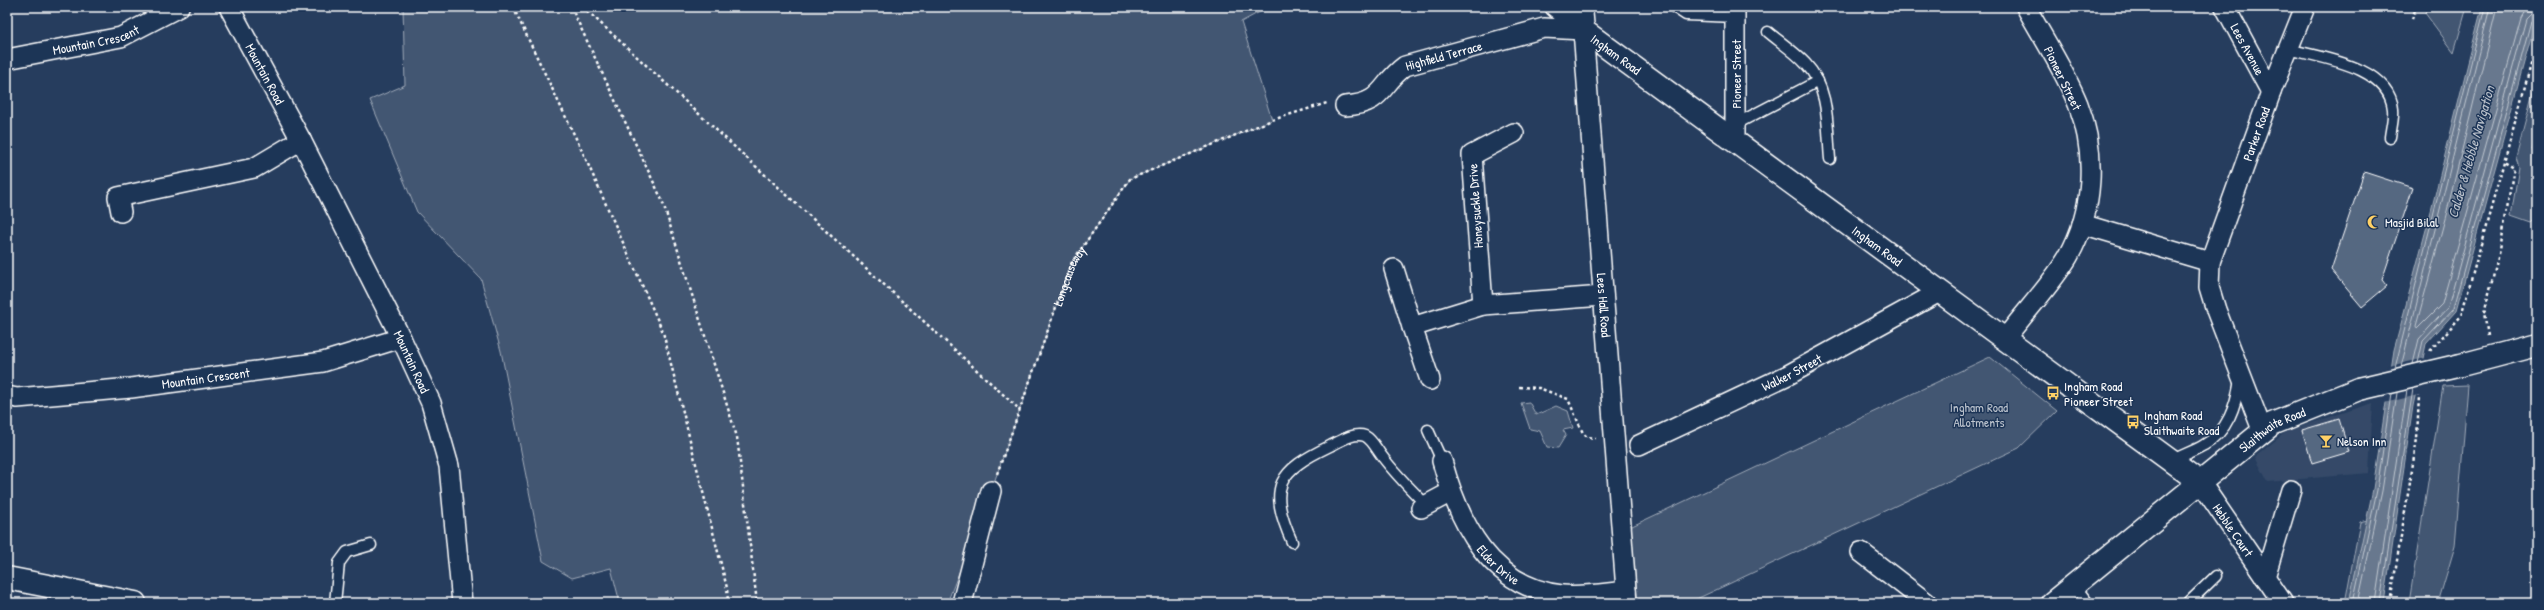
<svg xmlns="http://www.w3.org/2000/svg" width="2544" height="610" font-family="'Patrick Hand',sans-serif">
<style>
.built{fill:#344a68}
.green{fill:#425672;stroke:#a0aab8}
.water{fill:#67788e;stroke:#a4aebb}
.pier{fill:#263d5e}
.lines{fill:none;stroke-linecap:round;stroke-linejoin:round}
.shore{stroke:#c2c9d2;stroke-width:1}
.building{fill:#556781;stroke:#fff}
.service-casing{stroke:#fff;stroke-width:13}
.minor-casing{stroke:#fff;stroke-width:22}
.tertiary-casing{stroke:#fff;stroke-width:25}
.secondary-casing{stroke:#fff;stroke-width:25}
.path{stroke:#fff;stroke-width:2.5;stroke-dasharray:3 3;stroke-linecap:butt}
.service{stroke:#1d3557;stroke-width:10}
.minor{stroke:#1d3557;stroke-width:19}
.tertiary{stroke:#1d3557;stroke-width:22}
.secondary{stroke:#1d3557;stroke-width:22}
.secondary-bridge-casing{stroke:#fff;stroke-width:25;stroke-linecap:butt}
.secondary-bridge{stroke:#1d3557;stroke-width:22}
.labels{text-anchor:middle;stroke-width:3;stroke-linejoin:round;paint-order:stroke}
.street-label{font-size:13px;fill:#fff;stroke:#1d3557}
.poi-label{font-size:13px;fill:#fff;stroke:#1d3557;text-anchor:start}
.park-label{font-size:13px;fill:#bdc4ce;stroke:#1d3557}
.water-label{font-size:14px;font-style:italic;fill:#bbc2cc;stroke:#1d3557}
</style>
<rect width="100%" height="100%" fill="#263d5e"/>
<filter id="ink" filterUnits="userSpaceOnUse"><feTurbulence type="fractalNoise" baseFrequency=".025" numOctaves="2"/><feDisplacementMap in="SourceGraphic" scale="8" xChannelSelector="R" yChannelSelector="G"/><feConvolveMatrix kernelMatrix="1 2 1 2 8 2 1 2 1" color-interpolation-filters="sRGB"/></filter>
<g filter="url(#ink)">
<path class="built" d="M2373,403L2369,473L2268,482L2255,457L2287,431Z"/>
<g class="green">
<path d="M403,7H1269L1241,22L1272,120L1130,179L1072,262L991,491L947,603H620L611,568L572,578L543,561L501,351L481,279L417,212L370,100L405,85Z"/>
<path d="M2427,7H2467L2454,52L2425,13Z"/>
<path d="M2537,77V135L2532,150L2537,154V218L2531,223L2511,216L2519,167L2516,157Z"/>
<path d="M1990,357L2057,411L2019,448L1688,603H1638L1630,527Z"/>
<path d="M2468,385L2455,546L2438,603H2409L2443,386Z"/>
<path d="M1529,402L1536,415L1556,406L1568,411L1573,428L1563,430L1566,435L1558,448L1547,447L1540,431L1530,429L1521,403Z"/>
<path d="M2367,520L2349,603H2345L2360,522Z"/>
</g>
<path class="water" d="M2482,7H2537V15L2456,311L2426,344L2413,406L2384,603H2349L2373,489L2394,350L2431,211Z"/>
<path class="pier" d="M2426,358L2418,395L2384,403L2389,366Z"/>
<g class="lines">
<g class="shore">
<path d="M2497,7L2446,215L2416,326L2417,329L2442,304L2521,18L2525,11L2532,7"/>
<path d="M2418,363L2423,341L2453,309L2531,21L2537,18"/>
<path d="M2413,364L2419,339L2448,307L2526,19L2531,14L2537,13"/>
<path d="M2401,367L2490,7"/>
<path d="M2395,368L2485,7"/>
<path d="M2353,603L2377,490L2391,394"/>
<path d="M2358,603L2382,491L2397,393"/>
<path d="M2375,603L2407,390"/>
<path d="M2380,603L2413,389"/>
</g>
</g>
<g class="building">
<path d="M2364,172L2413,188L2382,280L2387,286L2362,307L2331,270Z"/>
<path d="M2339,419L2349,452L2312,463L2302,430Z"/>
</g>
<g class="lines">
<g class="service-casing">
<g id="service">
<path d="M1674,7L1686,15L1735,17"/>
<path d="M1768,32C1780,42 1795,52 1806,64C1830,89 1827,127 1830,159"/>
<path d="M2288,49C2322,58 2389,66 2393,109C2394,118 2391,128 2390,137"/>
<path d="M1736,124L1818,81"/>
<path d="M1428,430L1442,461"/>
<path d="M2171,461C2182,455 2194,451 2204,445C2228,432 2236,405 2240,380"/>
<path d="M1292,542C1267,486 1278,471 1330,446C1340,441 1354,432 1365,436C1371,439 1375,446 1379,452C1392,471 1409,487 1425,504"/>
<path d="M2074,585L2088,603"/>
<path d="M335,603L339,563L347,552L371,545"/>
<path d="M2188,603L2216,576"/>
</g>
</g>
<g class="minor-casing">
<g id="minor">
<path id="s2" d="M229,7L301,140L401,338L431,403L449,466L462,603"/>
<path d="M1555,7L1583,30"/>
<path d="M1735,7V142"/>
<path id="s3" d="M2225,7L2271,92"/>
<path id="s4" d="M1583,30L1627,603"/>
<path id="s5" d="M7,59L121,37L179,7"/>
<path id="s6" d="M1345,106C1385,103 1379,85 1405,66L1544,28L1583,30"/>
<path d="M121,212L118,197L254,168L301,140"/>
<path d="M2082,224L2210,262"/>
<path d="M1394,269L1412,327L1483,305L1603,296"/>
<path d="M1483,305L1472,155L1514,133"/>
<path d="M1412,327L1430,380"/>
<path d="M2005,339C2024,313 2052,284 2068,257C2094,211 2097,153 2078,104C2065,71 2043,38 2026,7"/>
<path id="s7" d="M7,396L17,398L131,388L323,362L401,338"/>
<path id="s8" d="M2263,432L2216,310L2209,287L2210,262L2271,92L2305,7"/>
<path id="s9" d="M1639,445L1788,375L1941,291"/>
<path id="s10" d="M1442,461C1459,523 1490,587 1562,595C1583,597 1605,593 1626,591"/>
<path id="s11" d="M2201,483L2283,603"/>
<path d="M1421,508L1451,492"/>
<path d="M1861,552L1927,603"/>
<path d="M2265,577L2291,490"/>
<path d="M962,603L991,491"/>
</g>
</g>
<g class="tertiary-casing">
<g id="tertiary">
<path id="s12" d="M1581,7L1583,30L2201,483"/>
<path d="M7,578L135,603"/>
</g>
</g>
<g class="secondary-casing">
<g id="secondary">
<path d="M2461,365L2537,345"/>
<path id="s13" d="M2052,603L2272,424L2359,389"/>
</g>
</g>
<g class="path">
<path d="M513,7L583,153L663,332L727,588L728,603"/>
<path d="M571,7L662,200L737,437L757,603"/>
<path d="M583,7L1020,410"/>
<path d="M2412,19L2416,7"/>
<path d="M2488,336L2484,313L2500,250L2514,167L2504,161"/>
<path d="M2430,351L2461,316L2537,43"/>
<path d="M1519,387L1539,388L1568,399L1583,433L1587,437L1596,438"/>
<path id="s1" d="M997,474L1072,262L1130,179L1272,120L1327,103"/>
<path d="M2390,603L2417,439L2419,395"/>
</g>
<use href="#service" class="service"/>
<use href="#minor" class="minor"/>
<use href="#tertiary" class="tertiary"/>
<use href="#secondary" class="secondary"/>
<g class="secondary-bridge-casing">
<path id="secondary-bridge" d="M2359,389L2461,365"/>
</g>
<use href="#secondary-bridge" class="secondary-bridge"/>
</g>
</g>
<defs>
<g id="mosque-bare" transform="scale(1.08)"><path d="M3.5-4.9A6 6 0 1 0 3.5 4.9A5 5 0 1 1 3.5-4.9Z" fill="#ffd166" stroke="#1d3557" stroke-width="2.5" paint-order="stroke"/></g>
<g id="bus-bare" transform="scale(1.08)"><path d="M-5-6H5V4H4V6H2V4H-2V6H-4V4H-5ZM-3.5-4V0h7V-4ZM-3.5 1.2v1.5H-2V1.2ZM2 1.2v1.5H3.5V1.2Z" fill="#ffd166" stroke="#1d3557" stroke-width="2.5" paint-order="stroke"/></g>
<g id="bar-bare" transform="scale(1.08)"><path d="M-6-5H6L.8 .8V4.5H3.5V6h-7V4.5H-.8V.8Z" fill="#ffd166" stroke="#1d3557" stroke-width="2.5" paint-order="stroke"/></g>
</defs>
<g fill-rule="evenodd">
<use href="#mosque-bare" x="2374" y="222"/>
<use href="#bus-bare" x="2053" y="393"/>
<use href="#bus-bare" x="2133" y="422"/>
<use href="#bar-bare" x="2326" y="441"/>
</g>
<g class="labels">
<g class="street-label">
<text dy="5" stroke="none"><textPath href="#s5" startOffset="91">Mountain Crescent</textPath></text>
<text dy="5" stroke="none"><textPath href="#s3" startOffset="48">Lees Avenue</textPath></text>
<text dy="5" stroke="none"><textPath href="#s12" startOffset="64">Ingham Road</textPath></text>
<text dy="5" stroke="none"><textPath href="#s6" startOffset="115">Highfield Terrace</textPath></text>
<text dy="5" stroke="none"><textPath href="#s2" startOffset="76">Mountain Road</textPath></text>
<text transform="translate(1736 74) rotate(-90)" y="5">Pioneer Street</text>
<text transform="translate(2063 78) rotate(64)" y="5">Pioneer Street</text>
<text dy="5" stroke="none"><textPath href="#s8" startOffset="316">Parker Road</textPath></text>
<text transform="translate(1475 206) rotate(-94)" y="5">Honeysuckle Drive</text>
<text dy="5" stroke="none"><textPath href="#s12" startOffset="388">Ingham Road</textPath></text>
<text dy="5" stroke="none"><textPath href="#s1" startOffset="211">Longcauseway</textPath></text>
<text dy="5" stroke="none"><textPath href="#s4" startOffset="276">Lees Hall Road</textPath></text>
<text dy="5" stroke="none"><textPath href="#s2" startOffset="399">Mountain Road</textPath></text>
<text dy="5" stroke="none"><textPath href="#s9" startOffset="169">Walker Street</textPath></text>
<text dy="5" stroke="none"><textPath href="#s7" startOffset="200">Mountain Crescent</textPath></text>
<text dy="5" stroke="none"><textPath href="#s13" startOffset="281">Slaithwaite Road</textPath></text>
<text dy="5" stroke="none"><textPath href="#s11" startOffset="57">Hebble Court</textPath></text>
<text dy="5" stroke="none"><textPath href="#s10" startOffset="120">Elder Drive</textPath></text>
</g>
<g class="poi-label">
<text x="2385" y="227">Masjid Bilal</text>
<text x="2064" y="391">Ingham Road<tspan x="2064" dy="15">Pioneer Street</tspan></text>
<text x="2144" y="420">Ingham Road<tspan x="2144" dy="15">Slaithwaite Road</tspan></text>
<text x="2337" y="446">Nelson Inn</text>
</g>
<g class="park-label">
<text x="1979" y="412">Ingham Road<tspan x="1979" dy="15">Allotments</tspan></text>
</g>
<g class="water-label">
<text transform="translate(2471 152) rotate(-74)" y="5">Calder &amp; Hebble Navigation</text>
</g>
</g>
<rect width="2544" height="610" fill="none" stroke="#1d3557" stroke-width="24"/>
<rect x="12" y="12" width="2520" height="586" fill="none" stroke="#fff" stroke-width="1.5" filter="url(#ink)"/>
</svg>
